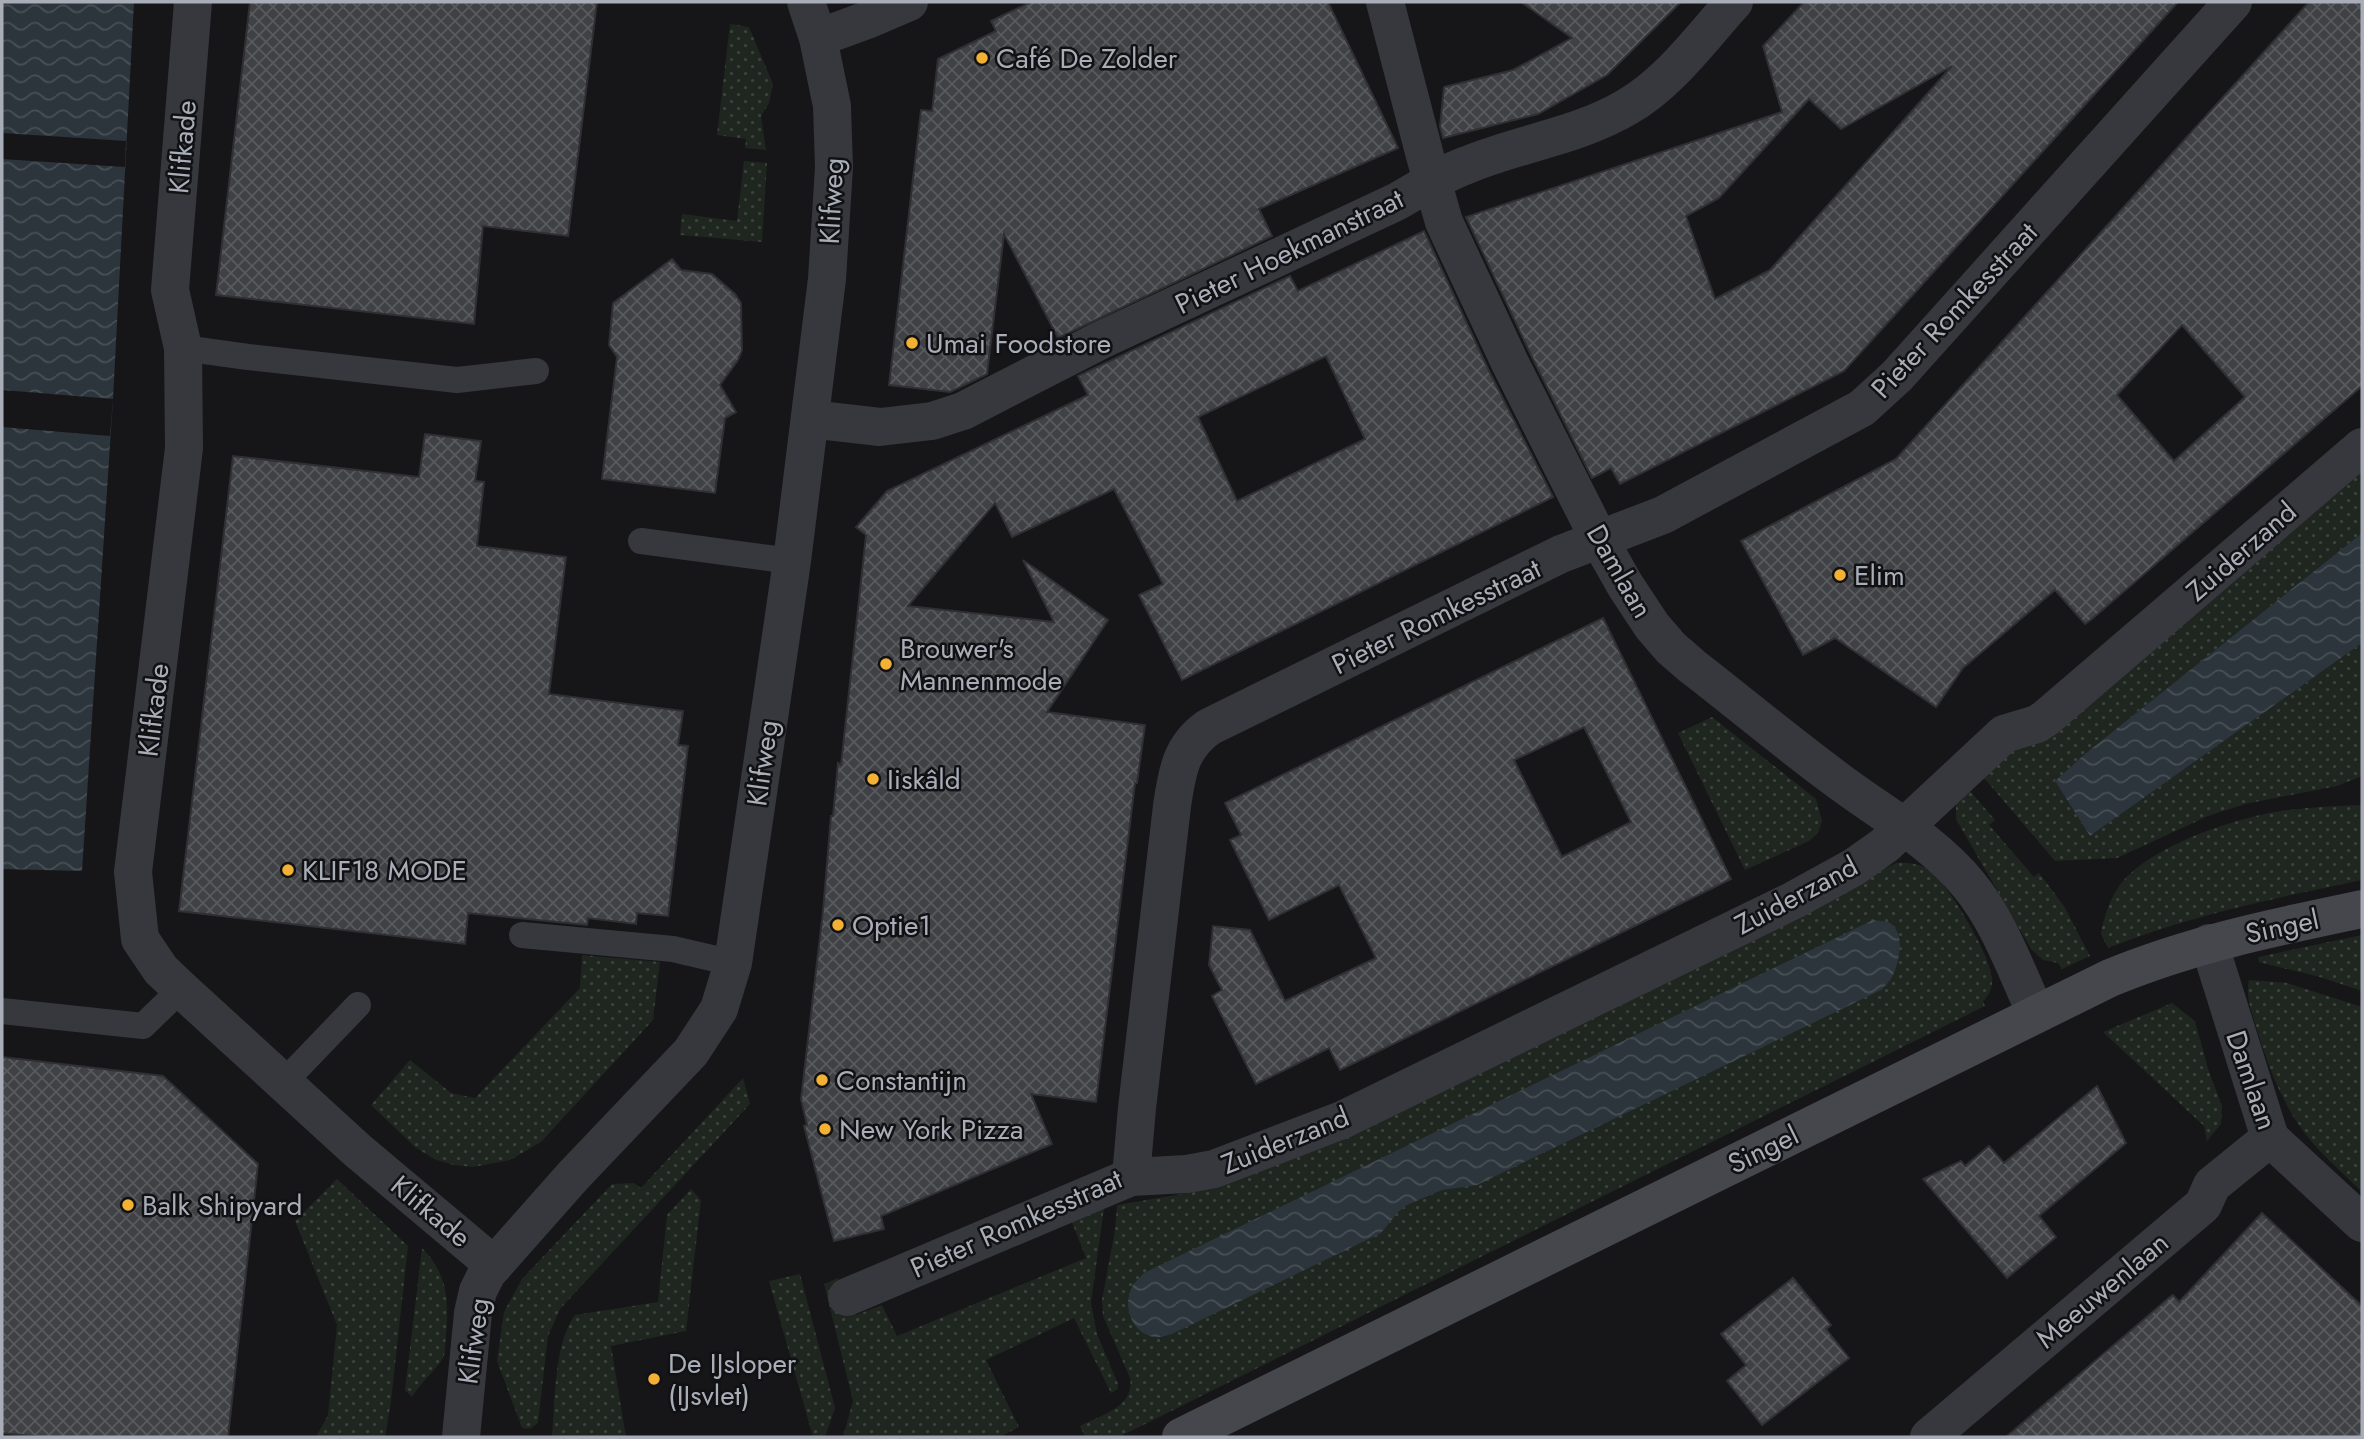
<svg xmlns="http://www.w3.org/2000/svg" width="2364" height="1439" font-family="Jost,sans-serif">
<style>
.grass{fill:url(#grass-dots)}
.water{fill:url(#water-waves)}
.pier{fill:#161618}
.building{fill:url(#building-cross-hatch);stroke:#303034;stroke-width:2;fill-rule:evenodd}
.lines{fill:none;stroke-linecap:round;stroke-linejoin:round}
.lane{stroke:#37383d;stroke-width:26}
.street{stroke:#37383d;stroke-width:38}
.secondary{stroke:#45474d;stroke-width:38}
.poi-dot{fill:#f2b134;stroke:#111113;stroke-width:2.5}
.labels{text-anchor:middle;stroke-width:5;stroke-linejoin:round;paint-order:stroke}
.poi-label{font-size:28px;fill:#a8adb8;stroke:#111113;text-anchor:start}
.street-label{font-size:28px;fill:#a8adb8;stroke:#111113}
</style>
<defs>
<pattern id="grass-dots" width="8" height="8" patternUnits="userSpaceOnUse" patternTransform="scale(1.75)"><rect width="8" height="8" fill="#1e261f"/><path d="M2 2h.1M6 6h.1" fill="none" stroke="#3c433d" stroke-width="1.8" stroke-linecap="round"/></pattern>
<pattern id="water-waves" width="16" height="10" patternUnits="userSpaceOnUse" patternTransform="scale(1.75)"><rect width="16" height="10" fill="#2c353c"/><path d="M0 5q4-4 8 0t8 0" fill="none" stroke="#485056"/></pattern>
<pattern id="building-cross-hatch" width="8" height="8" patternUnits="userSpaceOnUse" patternTransform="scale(1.75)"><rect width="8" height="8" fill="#404145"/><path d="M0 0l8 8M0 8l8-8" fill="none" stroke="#595a5e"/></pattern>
</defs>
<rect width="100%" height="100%" fill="#161618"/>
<g class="grass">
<path d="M730,24L749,27L773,84L769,103L761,116L766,150L745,148L746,139L717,135Z"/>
<path d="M744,161L767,163L762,242L680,235L682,214L737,221Z"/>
<path d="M2362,462V533L2086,753L2055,781L2090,836L2362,643V776L2337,786L2245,804L2208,816L2117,858L2055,861L1979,772Z"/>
<path d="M1712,717L1816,799L1822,821L1818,833L1809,841L1745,870L1678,733Z"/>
<path d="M1964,784L1995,820L1989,825L2034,877L2039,873L2064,906L2090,956L2062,969L2058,963L2043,960L2031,949L1956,819V801Z"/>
<path d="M2362,805V880C2276,898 2190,915 2108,948L2101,934L2102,928C2105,915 2110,899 2118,888C2145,847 2235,818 2281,811C2308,807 2335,806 2362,805Z"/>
<path d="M1896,863C1908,862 1922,864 1932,872C1950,888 1989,953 1992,977C1993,985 1990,996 1983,1001L1985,1006L1119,1437H1085L1080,1426C1101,1415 1135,1407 1130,1378L1103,1316L1102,1300L1115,1230L1117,1205L1194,1192L1368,1121Z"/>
<path d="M2362,935V991L2320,977L2259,962L2258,957Z"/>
<path d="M582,955L660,962L653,1020L541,1142L510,1160L473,1167L453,1165L434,1159L415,1147L371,1105L410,1060L451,1093L475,1098L580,988Z"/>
<path d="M2249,980L2287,983L2362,1007V1192C2348,1178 2333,1165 2320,1151C2288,1118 2271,1075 2258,1033C2253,1016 2245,998 2249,980Z"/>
<path d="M2172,1003L2195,1021L2209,1072L2222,1106L2221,1124L2207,1141L2204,1126L2103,1032Z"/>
<path d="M743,1078L750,1104L560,1309L548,1336L538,1423L530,1429L522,1428L497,1361L504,1312L522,1279L612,1184L634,1183L641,1188Z"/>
<path d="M337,1179L408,1246L391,1401L385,1437H316L328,1415L337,1325L295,1221Z"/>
<path d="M691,1189L701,1200L686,1331L611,1346L626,1437H552C555,1403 554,1342 575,1315L658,1302L667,1215Z"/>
<path d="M1104,1208L1091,1303L1097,1334L1118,1384V1389L1111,1393L1074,1318L986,1360L1019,1427L1000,1437H843L853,1401L824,1284L838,1278L856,1315L882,1305L897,1336L1086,1258L1071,1220Z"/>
<path d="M422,1248C448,1274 449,1301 446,1335C445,1342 446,1352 443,1358C438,1367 419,1385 412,1397L405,1390Z"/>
<path d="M800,1274L835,1408L825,1437H813L769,1281Z"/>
</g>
<g class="water">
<path d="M2,2H134L113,399L82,871L2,869Z"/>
<path d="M2362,533V643L2090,836L2055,781L2086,753Z"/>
<path d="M1873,920C1877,921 1886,921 1890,923C1906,933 1899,964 1892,977C1889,982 1885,986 1881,990L1477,1185L1442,1190L1407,1205L1398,1212L1381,1233L1172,1334C1167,1335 1161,1338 1156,1337C1132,1335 1121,1305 1133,1285C1136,1281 1141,1277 1144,1273Z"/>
</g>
<g class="pier">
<path d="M2,133L126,141L125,167L2,159Z"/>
<path d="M2,390L113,399L110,436L2,427Z"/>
</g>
<g class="building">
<path d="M250,2H597L568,236L483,226L474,324L216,295Z"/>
<path d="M1031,2H1328L1398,148L1259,209L1272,236L1058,338L1004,234L987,374L950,392L889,385L921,110L932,111L938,59L996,31L991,21Z"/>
<path d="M1521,2H1681L1607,75L1538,114L1443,138L1440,126L1444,87L1513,70L1572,38Z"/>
<path d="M1804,2H2178L1844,371L1620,484L1611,468L1592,478L1530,353L1466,217L1782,112L1763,46ZM1952,66L1770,270L1715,299L1686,216L1719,198L1809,99L1841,129Z"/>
<path d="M2309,2H2362V386L2092,619L2085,624L2055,590L1963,668L1936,707L1835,638L1803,655L1741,541L1896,459ZM2182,325L2245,397L2174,461L2117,395Z"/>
<path d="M1424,231L1490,373L1553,497L1182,680L1139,595L1163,584L1114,489L1012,537L995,503L908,606L1054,622L1023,560L1108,620L1047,712L1145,725L1137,783H1135L1096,1102L1031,1094L1052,1144L881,1216L884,1229L834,1241L804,1126L807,1125L801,1099L823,911L831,816H833L838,763L841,765L866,535L856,527L887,491L1088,395L1078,376L1290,276L1298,291ZM1326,356L1365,439L1237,501L1198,417Z"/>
<path d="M672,259L681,270L712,274L735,294L741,303L742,350L738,360L720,385L736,412L725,418L715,493L602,479L617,357L609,345L613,303Z"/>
<path d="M425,434L481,441L475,481L484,482L477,546L566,557L549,694L683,711L678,745L688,746L668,916L637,913L636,924L588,918L587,925L468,913L465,944L179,911L233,456L419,477Z"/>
<path d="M1603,618L1731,879L1340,1070L1329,1048L1256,1084L1212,996L1222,990L1209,965L1213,926L1250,930L1285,1001L1376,958L1339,885L1269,920L1230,840L1241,835L1225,803ZM1584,727L1631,822L1562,857L1514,760Z"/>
<path d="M2,1057L163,1076L258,1164L228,1437H41L2,1433Z"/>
<path d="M2097,1086L2126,1143L2039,1216L2056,1237L2007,1278L1923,1179L1961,1161L1965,1166L1989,1146L2004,1163Z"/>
<path d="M2262,1213L2362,1306V1437H2006L2170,1297L2173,1295L2179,1302Z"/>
<path d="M1793,1278L1831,1325L1826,1329L1849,1358L1762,1425L1727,1381L1746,1365L1721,1334Z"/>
</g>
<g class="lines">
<g class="lane">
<path d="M183,348L248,357L457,380L536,371"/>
<path d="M641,541L792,561"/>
<path d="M522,935L673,949L733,963"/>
<path d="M2,1011L143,1026L181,989"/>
<path d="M284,1082L358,1005"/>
</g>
<g class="street">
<path d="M193,2L170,290L183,348L184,448L133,872L140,939L161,970L181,989L357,1150L494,1265"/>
<path d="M1385,2L1425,156L1444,222L1510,363L1599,539L1625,585L1652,626L1671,648L1693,667C1741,704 1787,743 1836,779C1881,813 1933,841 1969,885C1999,921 2016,971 2036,1013"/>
<path d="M818,38L867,20L909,2"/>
<path d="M810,419L880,427L932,421L963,411L1101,340L1396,202C1419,189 1442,174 1467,165C1520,143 1578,136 1627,107C1670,82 1701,38 1734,2"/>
<path d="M2209,943L2270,1138L2362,1223"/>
<path d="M1131,1177L1137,1108L1172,806C1177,773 1180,747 1209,727L1561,554L1663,515L1862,408L1897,376L2233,2"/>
<path d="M847,1297L1131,1177L1187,1174L1214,1169L1342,1120L1794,900L1854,867L1885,845L2004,734L2037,724L2046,718L2362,447"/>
<path d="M461,1437L473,1313L478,1291L487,1273L573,1176L691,1052L719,1009L733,963L792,561L827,279L834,167L832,106L818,38L806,2"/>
<path d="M1929,1437L2203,1205L2212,1185L2270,1138"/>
</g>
<path class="secondary" d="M1181,1437L2110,978C2192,944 2276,927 2362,909"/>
</g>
<g class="poi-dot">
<circle cx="982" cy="58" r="7"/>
<circle cx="912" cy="343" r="7"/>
<circle cx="1840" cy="575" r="7"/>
<circle cx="886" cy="664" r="7"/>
<circle cx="873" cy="779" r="7"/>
<circle cx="288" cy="870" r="7"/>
<circle cx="838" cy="925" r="7"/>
<circle cx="822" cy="1080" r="7"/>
<circle cx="825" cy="1129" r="7"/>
<circle cx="128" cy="1205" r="7"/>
<circle cx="654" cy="1379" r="7"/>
</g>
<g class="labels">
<g class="poi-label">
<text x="996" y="68">Café De Zolder</text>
<text x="926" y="353">Umai Foodstore</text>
<text x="1854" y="585">Elim</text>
<text x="900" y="658">Brouwer's<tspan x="900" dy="32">Mannenmode</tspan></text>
<text x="887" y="789">Iiskâld</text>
<text x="302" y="880">KLIF18 MODE</text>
<text x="852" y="935">Optie1</text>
<text x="836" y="1090">Constantijn</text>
<text x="839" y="1139">New York Pizza</text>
<text x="142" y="1215">Balk Shipyard</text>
<text x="668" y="1373">De IJsloper<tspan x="668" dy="32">(IJsvlet)</tspan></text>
</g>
<g class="street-label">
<text transform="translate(182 147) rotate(-85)" y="10">Klifkade</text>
<text transform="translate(831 201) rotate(-87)" y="10">Klifweg</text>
<text transform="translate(1289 251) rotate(-26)" y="10">Pieter Hoekmanstraat</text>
<text transform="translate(1954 310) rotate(-47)" y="10">Pieter Romkesstraat</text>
<text transform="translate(2241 551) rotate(-41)" y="10">Zuiderzand</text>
<text transform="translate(1620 571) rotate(60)" y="10">Damlaan</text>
<text transform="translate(1436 616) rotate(-26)" y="10">Pieter Romkesstraat</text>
<text transform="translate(153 710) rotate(-83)" y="10">Klifkade</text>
<text transform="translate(762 763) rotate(-82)" y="10">Klifweg</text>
<text transform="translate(1796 895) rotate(-28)" y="10">Zuiderzand</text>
<text transform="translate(2282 926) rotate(-12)" y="10">Singel</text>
<text transform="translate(2252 1080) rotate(71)" y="10">Damlaan</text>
<text transform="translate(1285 1140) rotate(-22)" y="10">Zuiderzand</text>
<text transform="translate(1763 1149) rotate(-26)" y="10">Singel</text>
<text transform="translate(431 1211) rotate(40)" y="10">Klifkade</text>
<text transform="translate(1016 1223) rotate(-24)" y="10">Pieter Romkesstraat</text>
<text transform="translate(2102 1290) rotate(-40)" y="10">Meeuwenlaan</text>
<text transform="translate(473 1341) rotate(-82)" y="10">Klifweg</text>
</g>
</g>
<rect width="2364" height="1439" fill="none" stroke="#a8adb8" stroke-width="7"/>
</svg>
